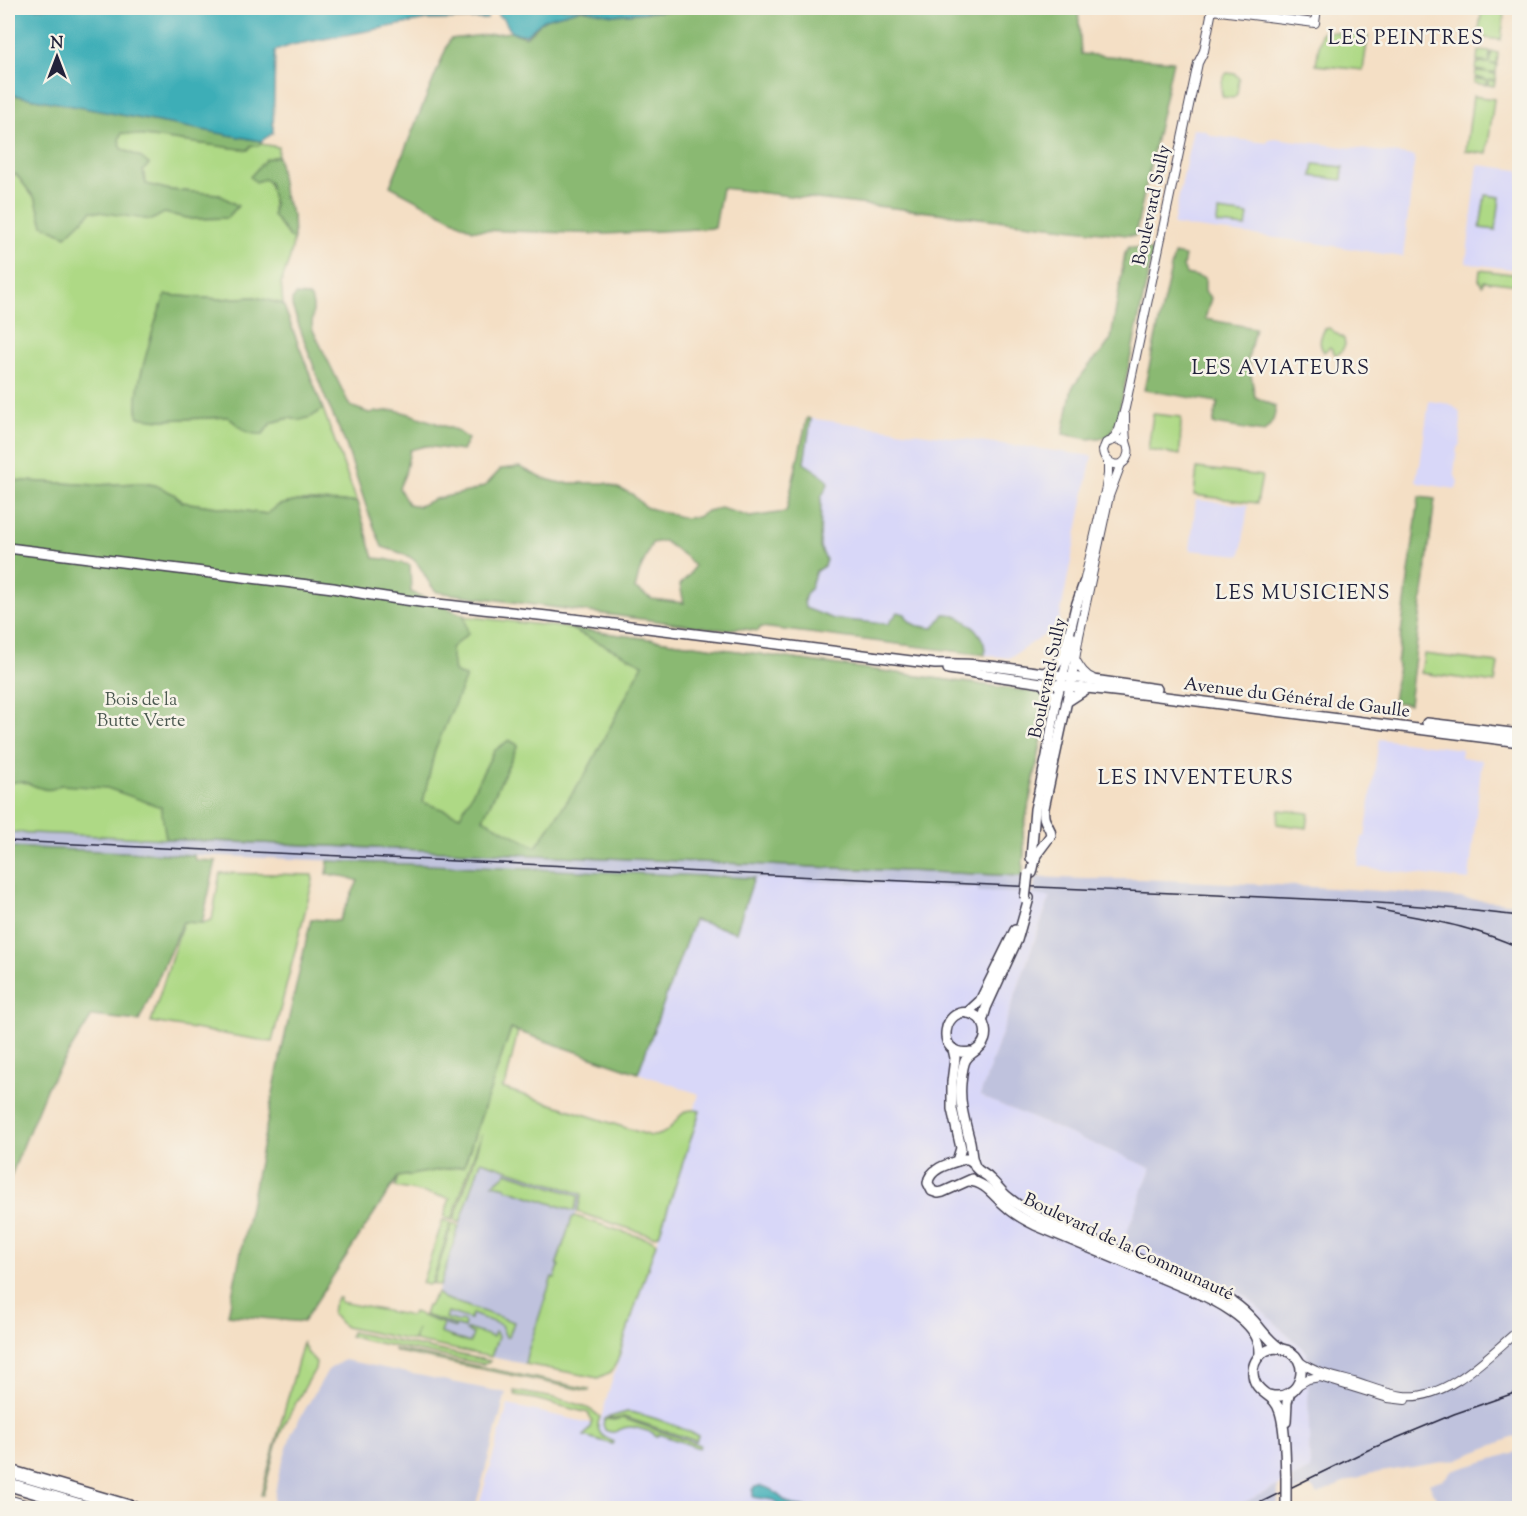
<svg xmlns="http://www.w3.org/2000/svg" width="1527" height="1516" font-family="'Sorts Mill Goudy',serif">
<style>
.built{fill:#d8d7f8}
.industrial{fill:#bfc2dd}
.green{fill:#aed985;stroke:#687e60;stroke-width:1.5}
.forest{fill:#8ab972;stroke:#566e56;stroke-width:1.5;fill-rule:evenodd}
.water{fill:#3daeb7;stroke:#306879;stroke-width:1.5}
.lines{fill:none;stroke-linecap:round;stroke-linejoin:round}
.tertiary-casing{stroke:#423e50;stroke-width:10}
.secondary-casing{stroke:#423e50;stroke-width:12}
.primary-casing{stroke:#423e50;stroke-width:12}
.motorway-casing{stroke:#423e50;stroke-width:15}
.tertiary{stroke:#fff;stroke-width:8}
.secondary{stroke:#fff;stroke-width:9}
.primary{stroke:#fff;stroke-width:9}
.motorway{stroke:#fff;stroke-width:12}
.rail{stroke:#22223b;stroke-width:1.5}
.primary-bridge-casing{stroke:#423e50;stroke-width:12;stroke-linecap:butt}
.primary-bridge{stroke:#fff;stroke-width:9}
.labels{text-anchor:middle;stroke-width:5;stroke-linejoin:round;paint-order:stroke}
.street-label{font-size:18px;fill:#22223b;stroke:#f7f3e8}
.park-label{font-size:18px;fill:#4c5951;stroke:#f7f3e8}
.neighbourhood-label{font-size:20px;letter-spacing:1.5px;fill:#22223b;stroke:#f7f3e8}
</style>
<rect width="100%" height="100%" fill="#f7f3e8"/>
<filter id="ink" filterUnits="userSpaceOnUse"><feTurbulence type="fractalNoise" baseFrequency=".0167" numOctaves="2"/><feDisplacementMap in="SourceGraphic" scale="12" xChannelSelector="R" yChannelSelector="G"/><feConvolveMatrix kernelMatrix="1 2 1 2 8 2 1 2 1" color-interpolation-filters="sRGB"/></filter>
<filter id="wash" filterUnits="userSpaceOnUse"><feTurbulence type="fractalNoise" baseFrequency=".008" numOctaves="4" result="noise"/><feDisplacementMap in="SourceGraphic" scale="24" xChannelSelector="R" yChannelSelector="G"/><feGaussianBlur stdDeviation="1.35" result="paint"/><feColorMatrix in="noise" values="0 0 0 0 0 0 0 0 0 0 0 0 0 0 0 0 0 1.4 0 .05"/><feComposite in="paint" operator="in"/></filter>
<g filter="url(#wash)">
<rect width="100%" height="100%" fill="#f4dfc5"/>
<g class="built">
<path d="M1193,129L1204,130L1212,136L1267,143L1268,141L1274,138L1415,156L1403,257L1316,243L1173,225Z"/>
<path d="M1478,165L1519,170V270L1466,263Z"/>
<path d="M1429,401L1450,404L1459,411L1461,420L1460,431L1461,432L1460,444L1457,448L1454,473L1458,482L1456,489L1418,483L1416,481L1418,468L1420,465Z"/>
<path d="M807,418L1092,456L1058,626L1009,658L761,627Z"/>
<path d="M1196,500L1248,505L1241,555L1190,550Z"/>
<path d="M1379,739L1462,749L1461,757L1482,760L1469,880L1358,867L1362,837H1365Z"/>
<path d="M754,878L978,888V891L1022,893L1050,896L980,1096L1151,1168L1124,1240L1246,1296L1307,1352L1310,1470L1233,1508H478L508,1405L599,1425L614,1374L661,1230L699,1094L638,1073L694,920L736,932Z"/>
</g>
<g class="industrial">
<path d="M8,832L1022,876V893L978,892V888L8,847Z"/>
<path d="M1035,877L1084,879H1140L1295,886L1397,892L1519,904V1435L1455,1460L1368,1474L1341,1484L1317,1495L1314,1490L1309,1486L1292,1494V1479L1310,1470L1307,1352L1246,1296L1124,1240L1151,1168L980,1096L1050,897L1033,895Z"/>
<path d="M480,1161L583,1194L530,1354H527L525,1364L491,1357L496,1343L467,1351L420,1342L436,1297Z"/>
<path d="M344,1360L506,1393L475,1508H276L273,1503L279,1473L292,1432L328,1370Z"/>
<path d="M1519,1451V1508H1441L1429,1483L1444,1479L1452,1471Z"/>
<path d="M1278,1486V1503L1266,1508H1233Z"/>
</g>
<g class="green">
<path d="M1482,8L1505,9L1501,40L1478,37Z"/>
<path d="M1324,31L1368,36L1363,70L1316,65L1321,33Z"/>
<path d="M1478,51L1490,52L1489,63L1492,52L1498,53L1497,64H1490L1497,65L1496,72L1489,73L1496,74L1495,80H1489L1495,81L1494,86L1488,85V80L1486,85L1474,83L1475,79L1487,80L1475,77L1476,71L1488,72L1476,70L1477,63H1489L1477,61Z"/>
<path d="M1227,73L1235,74L1239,78L1237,94L1233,98L1223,97C1220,91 1221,78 1227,73Z"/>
<path d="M1473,96L1494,99L1487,154L1466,151Z"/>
<path d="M122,133L248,150L251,146H258L261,144L278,147V156L266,159L264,179L269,182C272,193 274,203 273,215L290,238H294L290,258L281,283L283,304L255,297L219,299L166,295L137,408L138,416L160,420L228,417L245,431L263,434L271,423L289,418L300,420L311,417L323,409L357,502L298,501L279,505L267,514L182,502L174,494L155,485L141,483L96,485L8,480V176L16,174L36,200L43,225L86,217L91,211L164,213L192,219L227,218L237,206L218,194L170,190L146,184L140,157L122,149L119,140Z"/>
<path d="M1314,164L1343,167L1342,180L1312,176Z"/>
<path d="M1485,195L1500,197L1496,230L1480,228Z"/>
<path d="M1218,211L1248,215L1246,227L1217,224Z"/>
<path d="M1480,270L1519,275V285L1484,281L1482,285L1479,280Z"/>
<path d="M1329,328L1344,339L1345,345L1341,352L1336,355L1330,347L1324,352C1318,344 1320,337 1325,329Z"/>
<path d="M1153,414L1181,417L1180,455L1148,450Z"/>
<path d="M1197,468L1262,476L1257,503L1194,495Z"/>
<path d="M8,565L569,628L1043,693L1047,698L1048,708L1023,833L1024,851L1022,876L8,832Z"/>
<path d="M1424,654L1498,663L1495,683L1421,673Z"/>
<path d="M1279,810L1309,813L1307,828L1277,824Z"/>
<path d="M220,873L312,875L313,880L272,1042L151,1022L183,922L202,923L212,920Z"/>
<path d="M511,1029L518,1031L506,1083L502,1088L651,1136C678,1136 674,1104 700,1111L659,1235L652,1236L577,1212L582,1194L481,1161L460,1223L454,1220L473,1164L481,1134L452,1220L444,1217L450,1198L395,1187L398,1176L464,1166Z"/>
<path d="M506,1172L579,1196L574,1211L507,1189L506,1187L493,1184L505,1175Z"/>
<path d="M575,1216L623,1232L652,1240L656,1243L617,1362L611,1372L598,1378L525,1364L527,1354L552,1277L555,1278L559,1266L557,1263L572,1218Z"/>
<path d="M443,1220L451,1223L432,1283L428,1285L422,1283Z"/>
<path d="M452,1224L459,1226L440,1286L433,1284Z"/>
<path d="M437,1293L443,1298L514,1322L509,1337H506L501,1325L472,1314L470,1319L448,1312L446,1318L459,1322L460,1321L464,1322L465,1324L464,1328L424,1315L427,1306H429L432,1300Z"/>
<path d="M337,1298H340V1302L411,1316L413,1312L419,1314L422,1316L456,1328L443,1324L440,1333L470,1343L473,1334L465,1330L468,1331V1329L493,1337L495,1332L497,1334L498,1337L491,1357L414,1341L417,1329L413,1341L345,1327C339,1324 339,1318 332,1315L333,1306Z"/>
<path d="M351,1332L490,1361L488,1363L483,1364L363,1340L350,1336Z"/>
<path d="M303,1343L307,1352L316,1362L315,1369L284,1424L277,1442L263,1495H261Z"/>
<path d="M393,1349L589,1389V1391L398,1352Z"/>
<path d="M514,1391C539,1396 582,1399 600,1417C594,1431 602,1437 614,1442L613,1444L584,1436L590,1428L592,1420L588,1413L535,1399L516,1396Z"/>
<path d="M627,1412C644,1413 683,1428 698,1436L696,1441L624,1417L615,1419L606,1418Z"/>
<path d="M622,1418L700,1445L699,1448L659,1434L656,1437L653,1433C646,1431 636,1426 629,1427C618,1427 617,1436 605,1430L603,1424L605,1419L614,1420Z"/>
</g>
<g class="forest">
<path d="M685,8H1078L1081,54L1173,61L1135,236L722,188L715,228L606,234L473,230L390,186L450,39L511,32L526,37L545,19L582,9L613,15L680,10Z"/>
<path d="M8,94L261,141V144L258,146H251L248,150L122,133L119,140L122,149L140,157L149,164L143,171L146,184L170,190L218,194L238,206L227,218L192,219L164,213L152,220L92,211L66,236L43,225L36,200L16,174L8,176Z"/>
<path d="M278,156L284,196L293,216L294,238H290L273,215L274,204L269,182L264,179L256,182L250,177L266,159Z"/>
<path d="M1129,247L1153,251L1118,417L1111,433L1107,437L1088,439L1063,434L1072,388L1091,363L1102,352L1111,339L1125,253Z"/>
<path d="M1174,254L1185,256L1183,267L1186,274L1205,278V292L1211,298L1205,319L1255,328L1248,359L1255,397L1275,406C1276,418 1272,424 1264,432L1213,424L1218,402L1144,390Z"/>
<path d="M166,295L219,299L255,297L283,304L323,409L311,417L300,420L289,418L271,423L263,434C246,436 241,427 228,417L160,420L138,417C134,393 142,371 148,348C153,330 157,312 166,295Z"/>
<path d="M296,295L308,296L311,298L313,306L312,328L350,406L369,413L395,410L410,414L456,430L468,439L462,451L425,446L410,450L405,474L399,488L408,504L419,506L435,499L472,491L486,485L501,469L520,467L542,478L561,483H606L632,494L645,507L684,518L697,517L707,511L721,508L750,517L786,512L807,418L811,419L804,463L826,478L828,484L821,498L820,547L826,560L824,566L816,571L810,589L806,594L804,601L805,608L834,619L888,624L898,612L905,614C911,628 921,626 934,628L944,614C958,613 977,627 983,641C985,645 985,650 985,655L761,627L758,631L738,628L725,630L437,592C426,583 424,569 414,560C408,554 391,550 382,547L367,509L346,445L324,395L292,306V300ZM664,541L686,557L694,566L690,574L680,585L684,603L652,599L635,589L639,573L652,543Z"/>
<path d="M8,480L96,485L141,483L155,485L174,494L182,502L267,514L279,505L298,501L357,502L374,558L385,559L410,565L411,592L464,615L468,634L451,648L454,672L466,677L435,750L423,802L460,816L494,751L509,740L518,745L483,819L536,847L586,773L643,664L569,628L1043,693L1047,698L1048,708L1023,833L1024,851L1022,876L166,839L161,807L107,788L60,785C42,800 26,772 8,785Z"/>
<path d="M1419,497L1435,499L1409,704L1393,702L1398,665L1397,664Z"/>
<path d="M8,847L194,855L195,860L216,861L202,923L183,922L139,1021L92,1016L47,1087L8,1183Z"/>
<path d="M328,861L754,878L736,932L694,920L638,1073L511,1029L464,1166L398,1177L303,1322L228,1315L282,1049L311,919L339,921L358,881L347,877L327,874Z"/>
</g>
<g class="water">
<path d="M8,8H490L487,19L426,20L292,45L275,51L273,133L261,141L8,94Z"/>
<path d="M497,8H685L680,9L613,15L582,9L545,19L526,35L511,32L504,19L498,16Z"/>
<path d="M760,1486C777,1488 780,1501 793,1505C799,1506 802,1506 807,1508H784L773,1500L753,1497V1490L755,1487Z"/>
</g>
</g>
<g filter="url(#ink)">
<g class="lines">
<g class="tertiary-casing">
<g id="tertiary">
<path d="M1125,415C1125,423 1125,432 1126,440C1126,445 1130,449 1128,454C1125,471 1104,466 1103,450L1106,443L1117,439L1126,443"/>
<path d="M1113,439L1119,430L1125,408L1198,63L1204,51L1212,10L1315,23L1317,8"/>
<path d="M1083,587L1106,487L1108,474V462"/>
<path d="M1075,659C1080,668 1085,676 1094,679"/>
<path d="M1072,677L1079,636L1109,496L1121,464"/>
<path d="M1056,703L1073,637"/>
<path d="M1299,1361C1314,1373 1335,1377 1354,1382C1370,1387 1386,1394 1403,1396C1447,1401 1489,1355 1520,1329"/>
<path d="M1298,1385L1308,1379L1320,1377L1388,1398L1405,1400"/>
<path d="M8,1499L39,1508"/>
</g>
</g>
<g class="secondary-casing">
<g id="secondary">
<path d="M1072,677L1157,689"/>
<path d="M1042,683L1150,695L1520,742"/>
<path d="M1068,701L1088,688"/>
<path d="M1427,723L1520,734"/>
</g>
</g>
<g class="primary-casing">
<g id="primary">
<path d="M8,548L333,588C412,604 493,609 573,619C694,633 814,649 935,664C980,662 1027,671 1072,677L1044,808C1042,824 1050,823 1051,835L1036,855L1032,873"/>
<path d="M948,669L1042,683L1053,696L1056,703L1047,756L1035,809L1031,858"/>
<path d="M1044,673L1053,668L1062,656L1067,643L1076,606L1084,583"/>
<path d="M967,1013L980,1001L1015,930"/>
<path d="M982,1022L986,1008L1017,940L1029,898"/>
<path d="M953,1049L955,1058L952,1082V1109L961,1148L957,1161"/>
<path d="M971,1052C932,1059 943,1000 974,1015C986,1020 989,1036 981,1046C976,1052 969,1053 965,1061C962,1068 962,1076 961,1083C959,1104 965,1122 970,1142C972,1152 970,1158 976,1168C980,1173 986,1174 990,1179C997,1185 1002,1193 1009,1198C1020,1207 1032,1214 1044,1220L1206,1287C1224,1295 1240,1305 1253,1320C1262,1330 1269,1341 1280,1348"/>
<path d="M972,1179L943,1192L938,1193L932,1191L928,1183C929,1168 951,1163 964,1159H968L973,1162"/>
<path d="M969,1181C986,1182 994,1197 1007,1207C1015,1215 1025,1220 1035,1225L1195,1292C1215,1300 1251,1319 1258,1341C1260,1345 1260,1351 1260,1355"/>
<path d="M1269,1395C1303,1404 1314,1355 1282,1349C1262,1344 1246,1366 1256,1384C1263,1396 1275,1395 1280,1412C1286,1431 1285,1456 1286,1477"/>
<path d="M1286,1422L1287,1402L1290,1392"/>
</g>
</g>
<g class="motorway-casing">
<g id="motorway">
<path d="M8,1471L134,1508"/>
<path d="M8,1484L89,1508"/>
</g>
</g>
<use href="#tertiary" class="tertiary"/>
<use href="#secondary" class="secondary"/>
<use href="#primary" class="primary"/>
<use href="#motorway" class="motorway"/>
<g class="rail">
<path d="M8,841L1351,901L1448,908L1520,916"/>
<path d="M1376,909C1425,919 1474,926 1520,948"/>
<path d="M1249,1508L1368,1450L1454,1414L1520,1391"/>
</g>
<g class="primary-bridge-casing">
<g id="primary-bridge">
<path d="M1025,899L1028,874"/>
<path d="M1286,1506V1477"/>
</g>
</g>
<use href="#primary-bridge" class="primary-bridge"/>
</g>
</g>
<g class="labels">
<g class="street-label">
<text transform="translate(1151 205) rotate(-78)" y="6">Boulevard Sully</text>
<text transform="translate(1047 678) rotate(-78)" y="6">Boulevard Sully</text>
<text transform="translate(1297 697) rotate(7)" y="6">Avenue du Général de Gaulle</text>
<text transform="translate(1129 1246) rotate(25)" y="6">Boulevard de la Communauté</text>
</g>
<g class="park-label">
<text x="141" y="705">Bois de la<tspan x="141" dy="21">Butte Verte</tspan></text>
</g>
<g class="neighbourhood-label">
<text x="1406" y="44">LES PEINTRES</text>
<text x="1281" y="374">LES AVIATEURS</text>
<text x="1303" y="599">LES MUSICIENS</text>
<text x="1196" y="784">LES INVENTEURS</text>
</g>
</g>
<rect width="1527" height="1516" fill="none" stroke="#f7f3e8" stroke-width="30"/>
<g transform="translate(57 57)" stroke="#f7f3e8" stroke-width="4.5" paint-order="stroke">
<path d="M0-4.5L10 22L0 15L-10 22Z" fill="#22223b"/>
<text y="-9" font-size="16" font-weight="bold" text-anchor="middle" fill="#22223b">N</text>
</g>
</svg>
